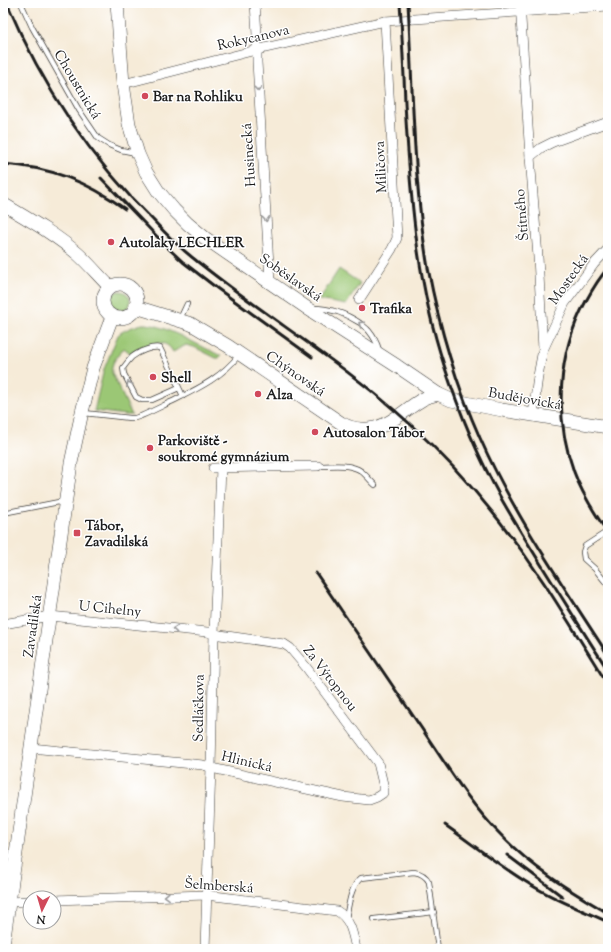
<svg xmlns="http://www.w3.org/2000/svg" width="611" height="952" font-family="'Sorts Mill Goudy',serif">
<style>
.green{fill:#9bc775;stroke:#5c7248}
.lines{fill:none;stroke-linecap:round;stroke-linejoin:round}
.lane-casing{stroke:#3d3b38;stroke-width:6}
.street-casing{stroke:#3d3b38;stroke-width:10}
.secondary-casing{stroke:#3d3b38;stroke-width:14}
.lane{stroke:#fff;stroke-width:4.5}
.street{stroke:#fff;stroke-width:9}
.secondary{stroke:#fff;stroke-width:13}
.rail{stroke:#1c1c1c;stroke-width:3}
.oneway{stroke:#999}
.poi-dot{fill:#d1495b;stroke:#fff;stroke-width:1.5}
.labels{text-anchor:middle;stroke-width:3;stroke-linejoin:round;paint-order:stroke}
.street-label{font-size:14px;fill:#1c1c1c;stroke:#fff}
.poi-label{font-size:14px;font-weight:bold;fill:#1c1c1c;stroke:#fff;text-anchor:start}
</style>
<rect width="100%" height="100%" fill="#fff"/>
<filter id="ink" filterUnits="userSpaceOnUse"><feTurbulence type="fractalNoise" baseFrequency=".025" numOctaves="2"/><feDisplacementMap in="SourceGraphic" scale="8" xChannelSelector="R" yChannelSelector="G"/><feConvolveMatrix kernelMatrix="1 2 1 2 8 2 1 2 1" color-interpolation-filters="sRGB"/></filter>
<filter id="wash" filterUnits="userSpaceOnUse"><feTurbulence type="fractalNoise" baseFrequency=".012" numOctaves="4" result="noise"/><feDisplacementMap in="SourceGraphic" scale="16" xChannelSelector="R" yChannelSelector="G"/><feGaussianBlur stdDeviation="0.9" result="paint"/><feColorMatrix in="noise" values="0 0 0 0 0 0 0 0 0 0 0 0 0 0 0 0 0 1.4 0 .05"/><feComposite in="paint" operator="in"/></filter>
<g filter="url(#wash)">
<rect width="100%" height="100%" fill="#f6ebd8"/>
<g class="green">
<path d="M339,269L360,283L346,305L319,300Z"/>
<circle cx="120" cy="301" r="10"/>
<path d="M143,324C156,324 167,330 179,335C193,342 207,349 221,356L219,358H216L194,347L186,345L173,352C163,334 147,348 133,352L130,353L124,348C118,356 110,363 112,373L132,415H125L94,411L104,369L118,335C121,331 137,325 143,324Z"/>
</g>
</g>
<g filter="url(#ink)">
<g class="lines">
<g class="lane-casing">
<g id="lane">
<path d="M21,3L32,27L79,110L98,138L109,145L121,150L136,153"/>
<path d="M313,308C331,308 345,313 360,323C363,326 367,328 369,331C374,337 377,343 379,350"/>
<path d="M180,319L187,304"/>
<path d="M179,388L152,400H142L136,397L124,374L123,368C126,364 129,360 132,357C138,352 152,346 160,348L183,396"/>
<path d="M84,413L130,418H135L141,416C153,411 164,405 175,400C199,388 222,377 239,355"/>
<path d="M318,466C332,466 349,463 361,471C366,475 370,480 375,485"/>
<path d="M3,513L64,501"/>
<path d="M608,531L585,546L583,552L584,559L595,569L608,585"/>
<path d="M346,918C349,905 350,887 361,878L414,872C421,873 426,876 429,882L438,949"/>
<path d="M374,919L434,912"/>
</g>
</g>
<g class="street-casing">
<g id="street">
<path d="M255,3L257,35V62L270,282"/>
<path d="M520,3L530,157L538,257L543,349L538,376L533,415"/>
<path d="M123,84L256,50L385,21L608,6"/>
<path d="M530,157L541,148L553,142L608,122"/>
<path d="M359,300L392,249L397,238L385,21"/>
<path d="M544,348L565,303L594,264L608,249"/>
<path d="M213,468L318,466"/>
<path d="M3,624L50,616L207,632L220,635L284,644L290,648L306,667L378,763L383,784V793L377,797L369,800L343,797L216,769L203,765L31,748"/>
<path d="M54,900L206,895L337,911C351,919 353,935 356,949"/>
<path d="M9,902L30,901"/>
<path d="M205,949L211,767L214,633L221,468"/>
</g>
</g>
<g class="secondary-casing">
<g id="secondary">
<path d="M117,3L123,84L129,124L138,154L146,172L158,191L174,210L188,224L205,238L307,308L397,366L438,394L451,400L502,410L608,427"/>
<path d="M3,204C28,219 55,234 78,254C89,264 99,276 110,287"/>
<circle cx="120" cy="301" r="17"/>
<path d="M136,307L191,324L228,346L341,423C348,427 355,429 362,429C387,431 403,410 423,399C427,396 433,396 438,394"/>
<path d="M3,945L71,463L82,412L93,368L112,317"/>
</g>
</g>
<use href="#lane" class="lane"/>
<use href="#street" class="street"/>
<use href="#secondary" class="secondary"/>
<g class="rail">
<path d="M7,3C42,86 89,157 153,220C166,234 179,247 193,258C264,316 343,362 410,424C460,470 507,527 544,583C566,617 587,651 608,685"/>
<path d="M400,3C402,36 404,70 405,103C410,192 416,280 444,365C459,411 478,457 502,500C518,528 535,555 552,582C571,612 589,641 608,670"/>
<path d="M408,3C413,91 413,181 428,268C439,326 456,384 480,438C514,515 563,585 608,655"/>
<path d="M3,164C49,167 87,181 125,209"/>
<path d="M101,178L168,248L183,262L218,289L312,357"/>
<path d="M608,268C599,278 592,290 586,301C557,354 554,416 574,472C582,494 595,514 608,533"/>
<path d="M316,573C351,624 385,675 420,726C445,763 469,803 501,835C531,867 570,891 608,913"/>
<path d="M445,825C471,843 496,863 523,880C549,897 579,909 608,922"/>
<path d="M507,855L563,897"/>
</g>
</g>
<defs><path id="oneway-chevron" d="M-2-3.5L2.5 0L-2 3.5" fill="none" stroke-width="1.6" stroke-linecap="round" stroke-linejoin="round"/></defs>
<g class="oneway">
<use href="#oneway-chevron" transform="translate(258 89) rotate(86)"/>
<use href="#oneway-chevron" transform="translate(266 219) rotate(86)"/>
<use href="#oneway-chevron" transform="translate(361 324) rotate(-145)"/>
<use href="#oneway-chevron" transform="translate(129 384) rotate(-117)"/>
<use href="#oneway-chevron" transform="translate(175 629) rotate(-174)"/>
<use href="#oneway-chevron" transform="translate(167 896) rotate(178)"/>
</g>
</g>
<g class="poi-dot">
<circle cx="145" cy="96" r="4"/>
<circle cx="111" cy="242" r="4"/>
<circle cx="362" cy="308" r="4"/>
<circle cx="153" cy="377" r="4"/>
<circle cx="258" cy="394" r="4"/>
<circle cx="315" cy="432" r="4"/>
<circle cx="150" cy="448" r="4"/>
<rect x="73" y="529" width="8" height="8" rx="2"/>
</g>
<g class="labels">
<g class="street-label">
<text transform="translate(253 37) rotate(-13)" y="5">Rokycanova</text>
<text transform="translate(78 84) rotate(59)" y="5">Choustnická</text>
<text transform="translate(248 155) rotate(-94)" y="5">Husinecká</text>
<text transform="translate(380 167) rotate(-93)" y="5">Miličova</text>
<text transform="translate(521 215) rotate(-95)" y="5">Štítného</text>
<text transform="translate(291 277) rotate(35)" y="5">Soběslavská</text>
<text transform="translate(568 279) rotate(-55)" y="5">Mostecká</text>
<text transform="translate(296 373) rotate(35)" y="5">Chýnovská</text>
<text transform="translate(525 398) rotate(10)" y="5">Budějovická</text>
<text transform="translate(110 608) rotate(6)" y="5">U Cihelny</text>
<text transform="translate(32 626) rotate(-82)" y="5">Zavadilská</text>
<text transform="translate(331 678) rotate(52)" y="5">Za Výtopnou</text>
<text transform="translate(198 708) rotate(-89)" y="5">Sedláčkova</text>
<text transform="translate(247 761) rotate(13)" y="5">Hlinická</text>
<text transform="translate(219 885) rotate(4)" y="5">Šelmberská</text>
</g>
<g class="poi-label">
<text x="153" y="101">Bar na Rohliku</text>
<text x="119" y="247">Autolaky LECHLER</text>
<text x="370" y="313">Trafika</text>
<text x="161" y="382">Shell</text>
<text x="266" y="399">Alza</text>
<text x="323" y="437">Autosalon Tábor</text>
<text x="158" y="445">Parkoviště -<tspan x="158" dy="16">soukromé gymnázium</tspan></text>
<text x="85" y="530">Tábor,<tspan x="85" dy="16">Zavadilská</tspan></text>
</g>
</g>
<rect width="611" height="952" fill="none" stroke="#fff" stroke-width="16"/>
<g transform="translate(42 910) rotate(185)"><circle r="19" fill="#ffffff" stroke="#a4a4a4"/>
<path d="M0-3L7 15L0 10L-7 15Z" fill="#d1495b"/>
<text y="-6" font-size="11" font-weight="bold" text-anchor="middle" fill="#1c1c1c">N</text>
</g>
</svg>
